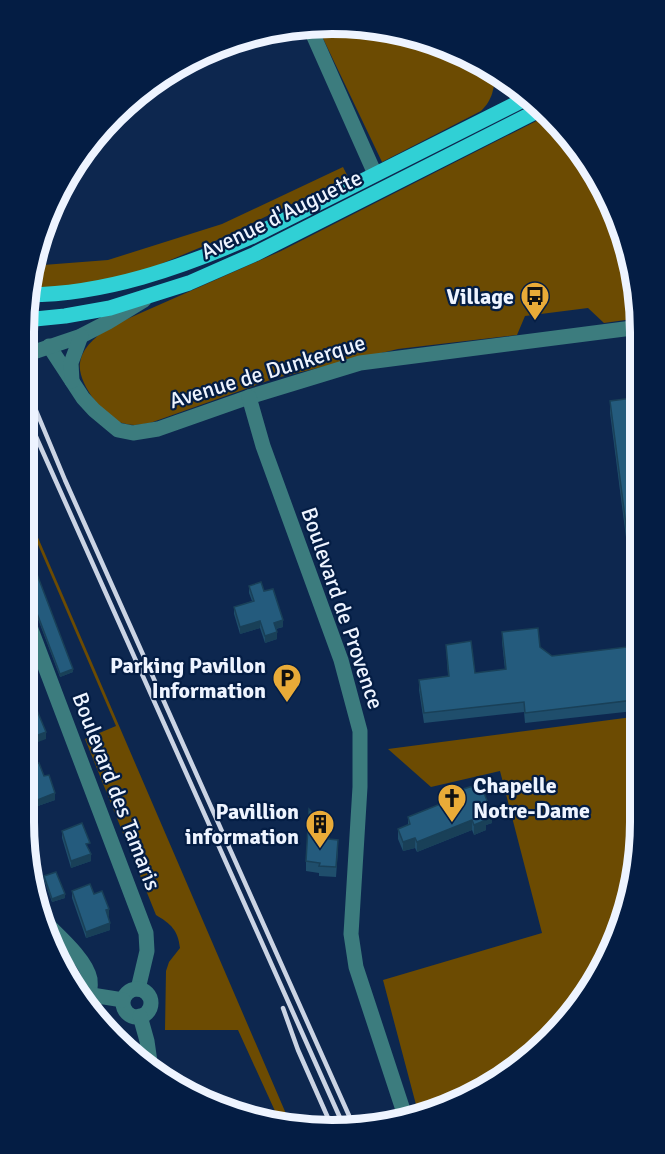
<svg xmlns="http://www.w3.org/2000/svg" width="665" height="1154" font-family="Signika,sans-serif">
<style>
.green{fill:#6c4b02}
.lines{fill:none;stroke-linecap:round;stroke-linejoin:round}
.minor{stroke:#3c7c7e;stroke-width:15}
.major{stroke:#30d0d5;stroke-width:15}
.rail{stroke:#cbd4e4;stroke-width:4.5}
.wall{fill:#1f4e6c}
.shaded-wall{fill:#194058}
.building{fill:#245b7d;stroke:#194058;stroke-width:1.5}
.labels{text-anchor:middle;stroke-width:4.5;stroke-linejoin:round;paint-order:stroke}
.street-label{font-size:22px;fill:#eef4ff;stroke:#041d44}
.poi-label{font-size:22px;font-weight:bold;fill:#eef4ff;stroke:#041d44;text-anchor:end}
.rim{fill:none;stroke:#eef4ff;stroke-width:8}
</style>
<rect width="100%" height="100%" fill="#0d274f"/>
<g class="green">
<path d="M319,30H392L495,72C494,89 493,99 481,111L382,162Z"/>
<path d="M550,114L599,178L625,234L640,318L604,323L588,308L525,316L517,335L398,349L276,378L150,423C139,425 132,426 122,423C104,417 77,383 80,363C82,347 97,336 109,327L281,251Z"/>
<path d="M343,167L348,177L211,243L156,266L107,281L63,289L34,288L31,282L35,258L43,265L108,260L222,224Z"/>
<path d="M24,505L290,1123L280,1122L238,1030H165L166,971L169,962L180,948C178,930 171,924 156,915L85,739L116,726L24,512Z"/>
<path d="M640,716V842L625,920L589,993L521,1066L432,1114L419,1116L383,980L542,933L500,771L431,787L388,749Z"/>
</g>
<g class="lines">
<g class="minor">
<path d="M311,30L375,174"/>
<path d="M49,346L83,398L94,410L118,430L133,433L158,429L249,397L360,363L640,327"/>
<path d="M25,355L81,336L108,322L144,300"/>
<path d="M72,381L71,363L81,336"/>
<path d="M249,397L263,446L341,660L360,731V787L351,934L356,967L406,1119"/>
<path d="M24,611L146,933L147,951L138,989"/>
<path d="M40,917C54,932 86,958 90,979C91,987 89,998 86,1007"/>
<circle cx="137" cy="1003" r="14"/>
<path d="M79,993L123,1000"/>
<path d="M140,1016L147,1041L151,1069"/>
</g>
<g class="major">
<path d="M28,295C106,294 180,268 251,237L529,97"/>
<path d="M25,320L65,316L110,308L189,283L255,254L543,108"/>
</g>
<g class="rail">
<path d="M25,384L65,480L355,1129"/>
<path d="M25,412L345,1129"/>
<path d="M283,1008L298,1050L332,1127"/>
</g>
</g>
<g class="wall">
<path d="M640,397V575L631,576L610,413V401Z"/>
<path d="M24,540L73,672L60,677L24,582Z"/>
<path d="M249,586L264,591L283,627L276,629L277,639L265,643L260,628L240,634L234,614V607L252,601L249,593Z"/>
<path d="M502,632L540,647L552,656L629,660L640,659V696L633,697L634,711L525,723L524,712L424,723L419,690V680L448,676L446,645L475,673L505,670L502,642Z"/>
<path d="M24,768L44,776L55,800L35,807L24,779Z"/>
<path d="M460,790L475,791L492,823L486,825V830L474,835L472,830L417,852L415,848L403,851L398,839V829L408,825V817L460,796Z"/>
<path d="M62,831L90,850H89L91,861L71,868L62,838Z"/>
<path d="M326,833L329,839L338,850L336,877L319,876V873L306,871V861Z"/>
<path d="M44,876L65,898L52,902L44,880Z"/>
<path d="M72,891L94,894L109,916H108L110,930L86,938L72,898Z"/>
</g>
<g class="shaded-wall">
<path d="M74,172V182L63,188L69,175Z"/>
<path d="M283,620V627L274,629V623Z"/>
<path d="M260,621V628L240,634V627Z"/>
<path d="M277,632V639L265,643V636Z"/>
<path d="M73,669V672L60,677V674Z"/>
<path d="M46,732V739L25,747V740Z"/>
<path d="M55,793V800L35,807V801Z"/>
<path d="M492,813V823L486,825V830L474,835V825L485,816Z"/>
<path d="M472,820V830L417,852V842Z"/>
<path d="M415,838V848L403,851V842Z"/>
<path d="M91,854V861L71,868V861Z"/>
<path d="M65,894V898L52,902V899Z"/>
<path d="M109,909V916L106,917V910Z"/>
<path d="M110,923V930L86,938V932Z"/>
</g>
<g class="building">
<path d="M72,168L74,172L69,175Z"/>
<path d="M640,397V563L631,564L610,401Z"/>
<path d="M24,540L73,669L60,674L24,579Z"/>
<path d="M261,582L264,591L273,589L283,620L274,623L277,632L265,636L260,621L240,627L234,607L254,601L249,586Z"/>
<path d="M538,628L540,647L552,656L627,647L629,660L640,659V686H632L634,700L525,713L524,702L424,713L419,680L449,676L446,645L471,641L475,673L506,669L502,632Z"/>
<path d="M27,698L32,709L36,708L46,732L25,740L24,737V699Z"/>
<path d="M39,763L44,776L49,775L55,793L35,801L24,773V768Z"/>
<path d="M473,786L475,791L482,788L492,813L485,816L486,820L474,825L472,820L417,842L415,838L403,842L398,829L410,824L408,817L463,795L460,790Z"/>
<path d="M309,809L323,824L326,833H329V839L338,840L336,867L319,866L320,863L306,861Z"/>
<path d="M82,823L90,843L86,844L91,854L71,861L62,831Z"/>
<path d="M56,872L65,894L52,899L44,876Z"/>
<path d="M90,884L94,894L102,891L109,909L106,910L110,923L86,932L72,891Z"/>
<path d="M205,1098H212L213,1101Z"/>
</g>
<defs>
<g id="bus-pin" transform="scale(1.5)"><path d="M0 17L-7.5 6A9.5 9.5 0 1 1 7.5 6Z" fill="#e9ab38" stroke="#041d44"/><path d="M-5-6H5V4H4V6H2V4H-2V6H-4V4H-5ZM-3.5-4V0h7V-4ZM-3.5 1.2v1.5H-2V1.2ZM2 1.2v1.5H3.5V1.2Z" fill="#111"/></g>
<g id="parking-pin" transform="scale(1.5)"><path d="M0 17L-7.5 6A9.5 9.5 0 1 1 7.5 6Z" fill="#e9ab38" stroke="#041d44"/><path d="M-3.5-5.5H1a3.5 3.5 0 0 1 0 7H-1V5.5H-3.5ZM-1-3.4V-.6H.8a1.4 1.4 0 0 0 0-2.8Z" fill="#111"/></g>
<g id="church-pin" transform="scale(1.5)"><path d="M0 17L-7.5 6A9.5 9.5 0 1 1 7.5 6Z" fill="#e9ab38" stroke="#041d44"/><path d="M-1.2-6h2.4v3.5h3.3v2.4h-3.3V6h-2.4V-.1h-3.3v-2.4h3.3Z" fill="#111"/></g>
<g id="building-pin" transform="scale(1.5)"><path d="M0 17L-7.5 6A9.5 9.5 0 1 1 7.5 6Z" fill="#e9ab38" stroke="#041d44"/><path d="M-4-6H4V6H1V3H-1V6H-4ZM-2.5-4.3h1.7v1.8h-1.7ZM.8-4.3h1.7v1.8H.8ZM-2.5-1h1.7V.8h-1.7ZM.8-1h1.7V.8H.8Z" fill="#111"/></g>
</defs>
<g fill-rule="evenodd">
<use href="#bus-pin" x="535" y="296"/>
<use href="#parking-pin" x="287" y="678"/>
<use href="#church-pin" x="452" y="798"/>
<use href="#building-pin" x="320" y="824"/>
</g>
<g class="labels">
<g class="street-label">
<text transform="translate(281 214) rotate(-26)" y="8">Avenue d'Auguette</text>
<text transform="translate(267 371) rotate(-17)" y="8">Avenue de Dunkerque</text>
<text transform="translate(343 608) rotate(71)" y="8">Boulevard de Provence</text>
<text transform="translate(117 791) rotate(69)" y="8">Boulevard des Tamaris</text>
</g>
<g class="poi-label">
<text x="514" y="304">Village</text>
<text x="266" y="673">Parking Pavillon<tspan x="266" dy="25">Information</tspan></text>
<text x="473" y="793" text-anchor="start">Chapelle<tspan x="473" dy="25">Notre-Dame</tspan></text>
<text x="299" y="819">Pavillion<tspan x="299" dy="25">information</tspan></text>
</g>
</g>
<path d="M0 0H665V1154H0ZM332 34H332A298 298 0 0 1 630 332V822A298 298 0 0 1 332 1120H332A298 298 0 0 1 34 822V332A298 298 0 0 1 332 34Z" fill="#041d44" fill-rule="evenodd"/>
<path class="rim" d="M332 34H332A298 298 0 0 1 630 332V822A298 298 0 0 1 332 1120H332A298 298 0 0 1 34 822V332A298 298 0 0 1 332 34Z"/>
</svg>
